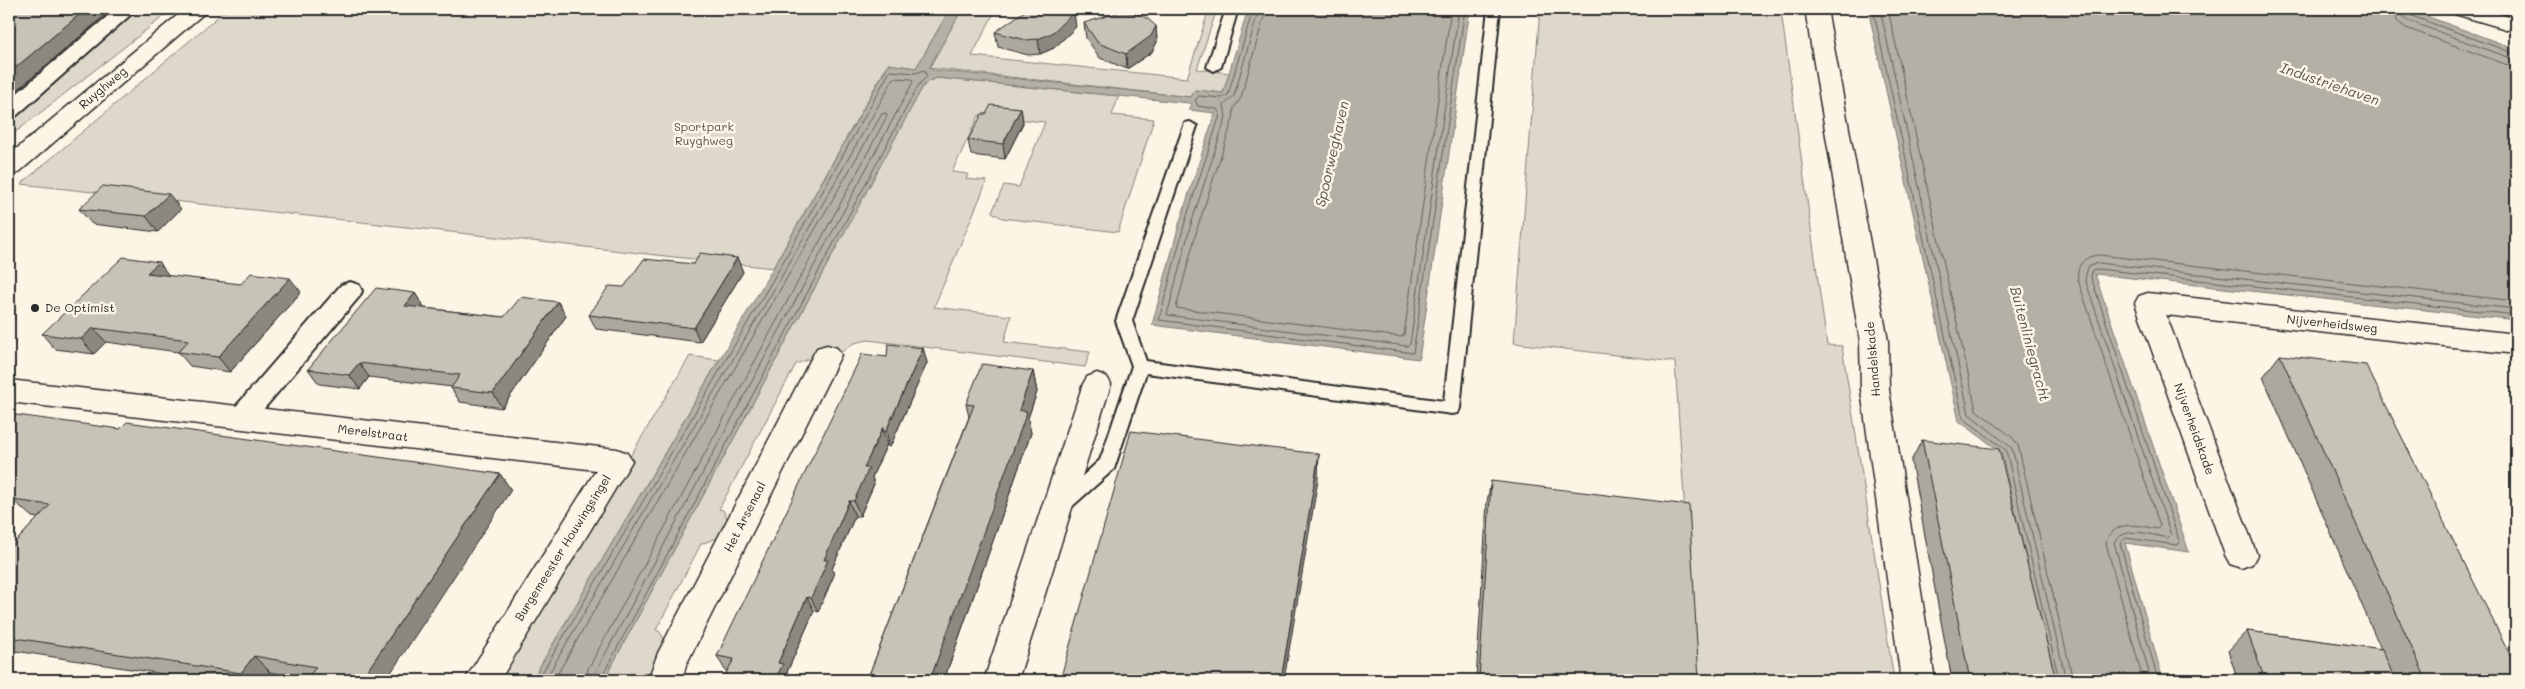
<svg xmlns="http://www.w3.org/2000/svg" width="2525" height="689" font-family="Mali,sans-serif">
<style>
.green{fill:#ded8ca;stroke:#84827a}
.water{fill:#b4b0a5;stroke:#7d7b74}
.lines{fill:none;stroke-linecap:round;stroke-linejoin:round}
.shore{stroke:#62605c;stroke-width:1}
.service-casing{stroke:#2b2b2b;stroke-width:4}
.pedestrian-casing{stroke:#2b2b2b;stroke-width:4}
.minor-casing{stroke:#2b2b2b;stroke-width:3}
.tertiary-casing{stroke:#2b2b2b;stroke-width:3}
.service{fill:#fcf5e5;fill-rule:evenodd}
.pedestrian{fill:#fcf5e5;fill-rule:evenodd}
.minor{fill:#fcf5e5;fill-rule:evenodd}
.tertiary{fill:#fcf5e5;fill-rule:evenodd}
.wall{fill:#aca89d;stroke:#2b2b2b}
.shaded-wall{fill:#8c8880;stroke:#2b2b2b}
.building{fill:#c8c3b7;stroke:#2b2b2b}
.poi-dot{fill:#2b2b2b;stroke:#fcf5e5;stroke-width:2}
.labels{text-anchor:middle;stroke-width:5;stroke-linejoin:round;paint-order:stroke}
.street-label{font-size:12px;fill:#2b2b2b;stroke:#fcf5e5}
.park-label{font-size:12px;fill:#585653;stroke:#fcf5e5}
.poi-label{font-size:12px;fill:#2b2b2b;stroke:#fcf5e5;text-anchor:start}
.water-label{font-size:14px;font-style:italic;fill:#545350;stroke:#fcf5e5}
</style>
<rect width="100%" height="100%" fill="#fcf5e5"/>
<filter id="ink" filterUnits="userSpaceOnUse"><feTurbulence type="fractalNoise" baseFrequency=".02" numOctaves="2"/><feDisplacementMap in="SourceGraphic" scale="10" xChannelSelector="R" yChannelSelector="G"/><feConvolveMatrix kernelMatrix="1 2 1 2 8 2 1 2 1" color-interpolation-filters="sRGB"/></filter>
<g filter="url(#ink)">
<g class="green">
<path d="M132,9H173L13,134H9V116Z"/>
<path d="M227,9H950L916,68L888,64L773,268L21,184Z"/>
<path d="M962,9H996L972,56L1187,78L1209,9H1217L1197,69L1229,73L1223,93L1195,90L1191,97L929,68Z"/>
<path d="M1540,9H1775L1781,11L1827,345L1842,346L1894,680H1696L1675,362L1514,343Z"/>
<path d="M937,78L1119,96L1112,115L1154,119L1118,232L1002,218L992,212L1004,185L1019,187L1045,122L979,115L952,172L968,174L966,179L987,181L934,307L1011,316L1004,342L1090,352L1085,367L868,340L854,343L840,353L816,350L812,358L796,364L719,509L723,510L728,520L720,537L701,544L656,630L660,632L666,643L653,667L650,680H604L922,88L927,82Z"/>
<path d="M690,356L719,360L532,680H497Z"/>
</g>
<g class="water">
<path d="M950,9H962L929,68L933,70L1191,97L1195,90L1223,93L1248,9H1470L1419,359L1152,325L1180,221L1215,113L1189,110L1192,104L1189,103L937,78L927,82L922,88L604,680H532L773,268L889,64L916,68Z"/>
<path d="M1868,9H2407L2516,49V320L2095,274L2189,552L2125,543L2163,680H2055L2001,452L1959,421Z"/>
</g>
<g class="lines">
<g class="shore">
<path d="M1253,9L1228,95L1222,98L1199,96L1195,100L1198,106L1217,109L1220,115L1185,222L1159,320L1413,353L1465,9"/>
<path d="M1259,9L1234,96L1224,105L1226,117L1191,224L1167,315L1407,346L1410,344L1459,9"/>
<path d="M1266,9L1241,98L1234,108L1233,119L1198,226L1176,308L1401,337L1404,335L1451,9"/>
<path d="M1873,9L1963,418L2006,450L2059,680"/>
<path d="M1880,9L1969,414L2012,448L2066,680"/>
<path d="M1888,9L1976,410L2012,437L2018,445L2073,680"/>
<path d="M2394,9L2397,21L2406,28L2516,68"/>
<path d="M2402,9L2404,17L2409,21L2516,60"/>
<path d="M2408,9L2412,16L2516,54"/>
<path d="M538,680L778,271L890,71L916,73L924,70L927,76L918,86L600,680"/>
<path d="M545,680L783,274L894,78L912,79L913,82L595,673L594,680"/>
<path d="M554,680L882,114L886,113L887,116L859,169L588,669L586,680"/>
<path d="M2143,680L2106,543C2114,519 2137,525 2157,529L2160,526L2078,280C2076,265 2084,256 2099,255L2516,301"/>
<path d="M2151,680L2114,542C2126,525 2151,535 2168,538L2171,535L2085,279L2088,267L2098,263L2516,309"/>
<path d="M2158,680L2120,543L2126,538L2177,545L2180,543L2091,277L2092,271L2098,269L2516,315"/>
</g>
<g class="service-casing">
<g id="service">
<path d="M1226,9H1238L1221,67L1214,71L1207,67Z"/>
<path d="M1488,9H1500L1460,408L1458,413L1452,414L1146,373L1114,469L1067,511L1061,513L1055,511L1052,506L1055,501L1100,460L1103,452L1132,366L1116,321L1185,123L1190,122L1197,126L1132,321L1146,361L1444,401Z"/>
</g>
</g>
<g class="pedestrian-casing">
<g id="pedestrian">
<path d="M116,9H137L16,116L9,117V100Z"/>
<path d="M350,282L359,285L362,291L359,297L250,425L241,428L232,425L228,418L232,411L341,285Z"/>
</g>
</g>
<g class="minor-casing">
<g id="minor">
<path d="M1805,9H1827L1888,341L1889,390L1935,680H1901L1861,390L1860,341Z"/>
<path d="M2452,9H2484L2516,19V32L2455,14Z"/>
<path d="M2148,293L2516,334V354L2166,315L2257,555L2252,564L2241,568L2230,564L2225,555L2135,303L2139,296Z"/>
<path d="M827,345L837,348L841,355L686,665L682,680H648L658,653L813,355L817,348Z"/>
<path d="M1097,373L1107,377L1111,384L1018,680H984L1083,384L1087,377Z"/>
<path d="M9,380L617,449L627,453L632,461L500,680H465L596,470L9,402Z"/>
</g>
</g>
<g class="tertiary-casing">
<path id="tertiary" d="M185,9H209L18,173L9,175V155Z"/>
</g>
<use href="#service" class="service"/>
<use href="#pedestrian" class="pedestrian"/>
<use href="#minor" class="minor"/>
<use href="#tertiary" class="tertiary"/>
</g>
<g class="wall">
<path d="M1084,23L1156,26L1157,42L1152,52L1127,69L1100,58L1086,38Z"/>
<path d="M1076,27L1054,48L1040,54L1028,55L998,47L995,32Z"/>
<path d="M1021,108L1023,123L1005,159L971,155L968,140L986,114Z"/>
<path d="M79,209H181L158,232L92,224Z"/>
<path d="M737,258L743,272L700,342L596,329L589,315L624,287L694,264Z"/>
<path d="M170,276L301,292L230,372L190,366L178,352L106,342L94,354L55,349L42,334Z"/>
<path d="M415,293L424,308L504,317L558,302L566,316L502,408L460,402L451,388L452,387L369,377L360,389L319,384L308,369Z"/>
<path d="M923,348L927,363L890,447L887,446V444L872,477L874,484L860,516H855L832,569L834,575L818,612L814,611L787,672L790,678L789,680H722L727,671L725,670L717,656L887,357Z"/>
<path d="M2280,355L2516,680H2238L2228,651L2247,631L2381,649L2263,377Z"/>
<path d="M1033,371L1037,392L1028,418L1031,433L944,680H867L969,417L966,404Z"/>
<path d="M120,429L500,474L511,490L307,679L270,672L264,680H201L9,650V549L38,518L32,517L13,500Z"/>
<path d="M1922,440L2056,680H1952L1911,461Z"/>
<path d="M1491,481L1699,680H1476L1487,502Z"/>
</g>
<g class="shaded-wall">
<path d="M86,9H115L111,10L9,97V73Z"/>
<path d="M1074,12L1076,27L1054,48L1040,54L1038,39Z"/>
<path d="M1156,26L1157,42L1152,52L1127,69L1126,54Z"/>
<path d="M1021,108L1023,123L1005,159L1003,144Z"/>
<path d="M169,194L181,209L158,232L146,216Z"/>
<path d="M737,258L743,272L700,342L694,328Z"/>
<path d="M159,262L170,277L147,273Z"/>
<path d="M290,278L301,292L230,372L218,357Z"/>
<path d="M415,293L424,308L414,320L405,306Z"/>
<path d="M558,302L566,316L502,408L493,393Z"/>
<path d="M9,312L14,319L9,321Z"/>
<path d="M93,328L106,342L94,354L81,339Z"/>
<path d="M923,348L927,363L890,447L886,431Z"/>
<path d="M359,363L369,377L360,389L349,375Z"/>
<path d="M1033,371L1037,392L1028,418L1031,433L944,680H930L1019,410Z"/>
<path d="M883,427V431L887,444L872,477L874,484L860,516L854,501L864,468Z"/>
<path d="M1319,454L1318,480L1284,680H1281Z"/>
<path d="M500,474L511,490L386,680H361Z"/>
<path d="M849,501L855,516L832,569L834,575L818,612L811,598L824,560Z"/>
<path d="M807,597L814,611L787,672L790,678L789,680H775L778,663Z"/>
<path d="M254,656L270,672L264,680H248L241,673Z"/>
</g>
<g class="building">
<path d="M9,9H86L9,73Z"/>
<path d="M1026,9H1074V12L1052,33L1038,39L1026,40L995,32L1026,10Z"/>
<path d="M1120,12L1136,13L1148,19L1156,26L1151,36L1126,54L1098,43L1084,23Z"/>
<path d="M991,105L1021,108L1003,144L968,140L982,114H986Z"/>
<path d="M103,186L169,194L146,216L79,209Z"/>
<path d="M700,253L737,258L694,328L589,315L609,286L624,287L644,259L694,264Z"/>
<path d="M123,257L159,262L147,273L241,284L251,273L290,278L218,357L178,352L189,340L93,328L81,339L42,334Z"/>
<path d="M376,288L415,293L405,306L504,317L521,297L558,302L493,393L451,388L460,375L359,363L349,375L308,369Z"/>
<path d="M888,344L923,348L886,431H883V427L864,468H869L854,501H849L824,560H828L811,598L807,597L778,663L783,664L775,680H722L734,659L717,656L862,354L887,357Z"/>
<path d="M2280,355L2366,365L2516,667V680H2434L2426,679Z"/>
<path d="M982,364L1033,371L1019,410L1027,412L930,680H867L974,405L966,404Z"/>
<path d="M9,414L120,429L127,422L500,474L361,680H306L316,667L254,656L241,673L9,637V549L50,505L13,500L9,494Z"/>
<path d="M1131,431L1319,454L1281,680H1060Z"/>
<path d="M1922,440L1999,449L2056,680H1970Z"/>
<path d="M1491,481L1689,505L1699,680H1479Z"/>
<path d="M2247,631L2382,649L2395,680H2265Z"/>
</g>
</g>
<circle class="poi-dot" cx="35" cy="308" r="5"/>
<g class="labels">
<g class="street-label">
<text transform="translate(103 88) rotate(-40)" y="4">Ruyghweg</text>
<text transform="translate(2332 324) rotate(6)" y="4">Nijverheidsweg</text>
<text transform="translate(1873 359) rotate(-95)" y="4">Handelskade</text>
<text transform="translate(2194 429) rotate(70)" y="4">Nijverheidskade</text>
<text transform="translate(373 433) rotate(7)" y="4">Merelstraat</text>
<text transform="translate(745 517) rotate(-63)" y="4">Het Arsenaal</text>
<text transform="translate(563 548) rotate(-58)" y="4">Burgemeester Houwingsingel</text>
</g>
<g class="park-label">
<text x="704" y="131">Sportpark<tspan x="704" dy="14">Ruyghweg</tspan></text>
</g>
<g class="poi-label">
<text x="45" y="312">De Optimist</text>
</g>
<g class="water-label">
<text transform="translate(2330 84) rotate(19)" y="5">Industriehaven</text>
<text transform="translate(1332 154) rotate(-77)" y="5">Spoorweghaven</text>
<text transform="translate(2030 344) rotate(75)" y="5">Buitenliniegracht</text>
</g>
</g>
<rect width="2525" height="689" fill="none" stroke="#fcf5e5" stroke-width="30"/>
<rect x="15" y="15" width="2495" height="659" fill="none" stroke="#2b2b2b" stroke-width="2" filter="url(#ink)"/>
</svg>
